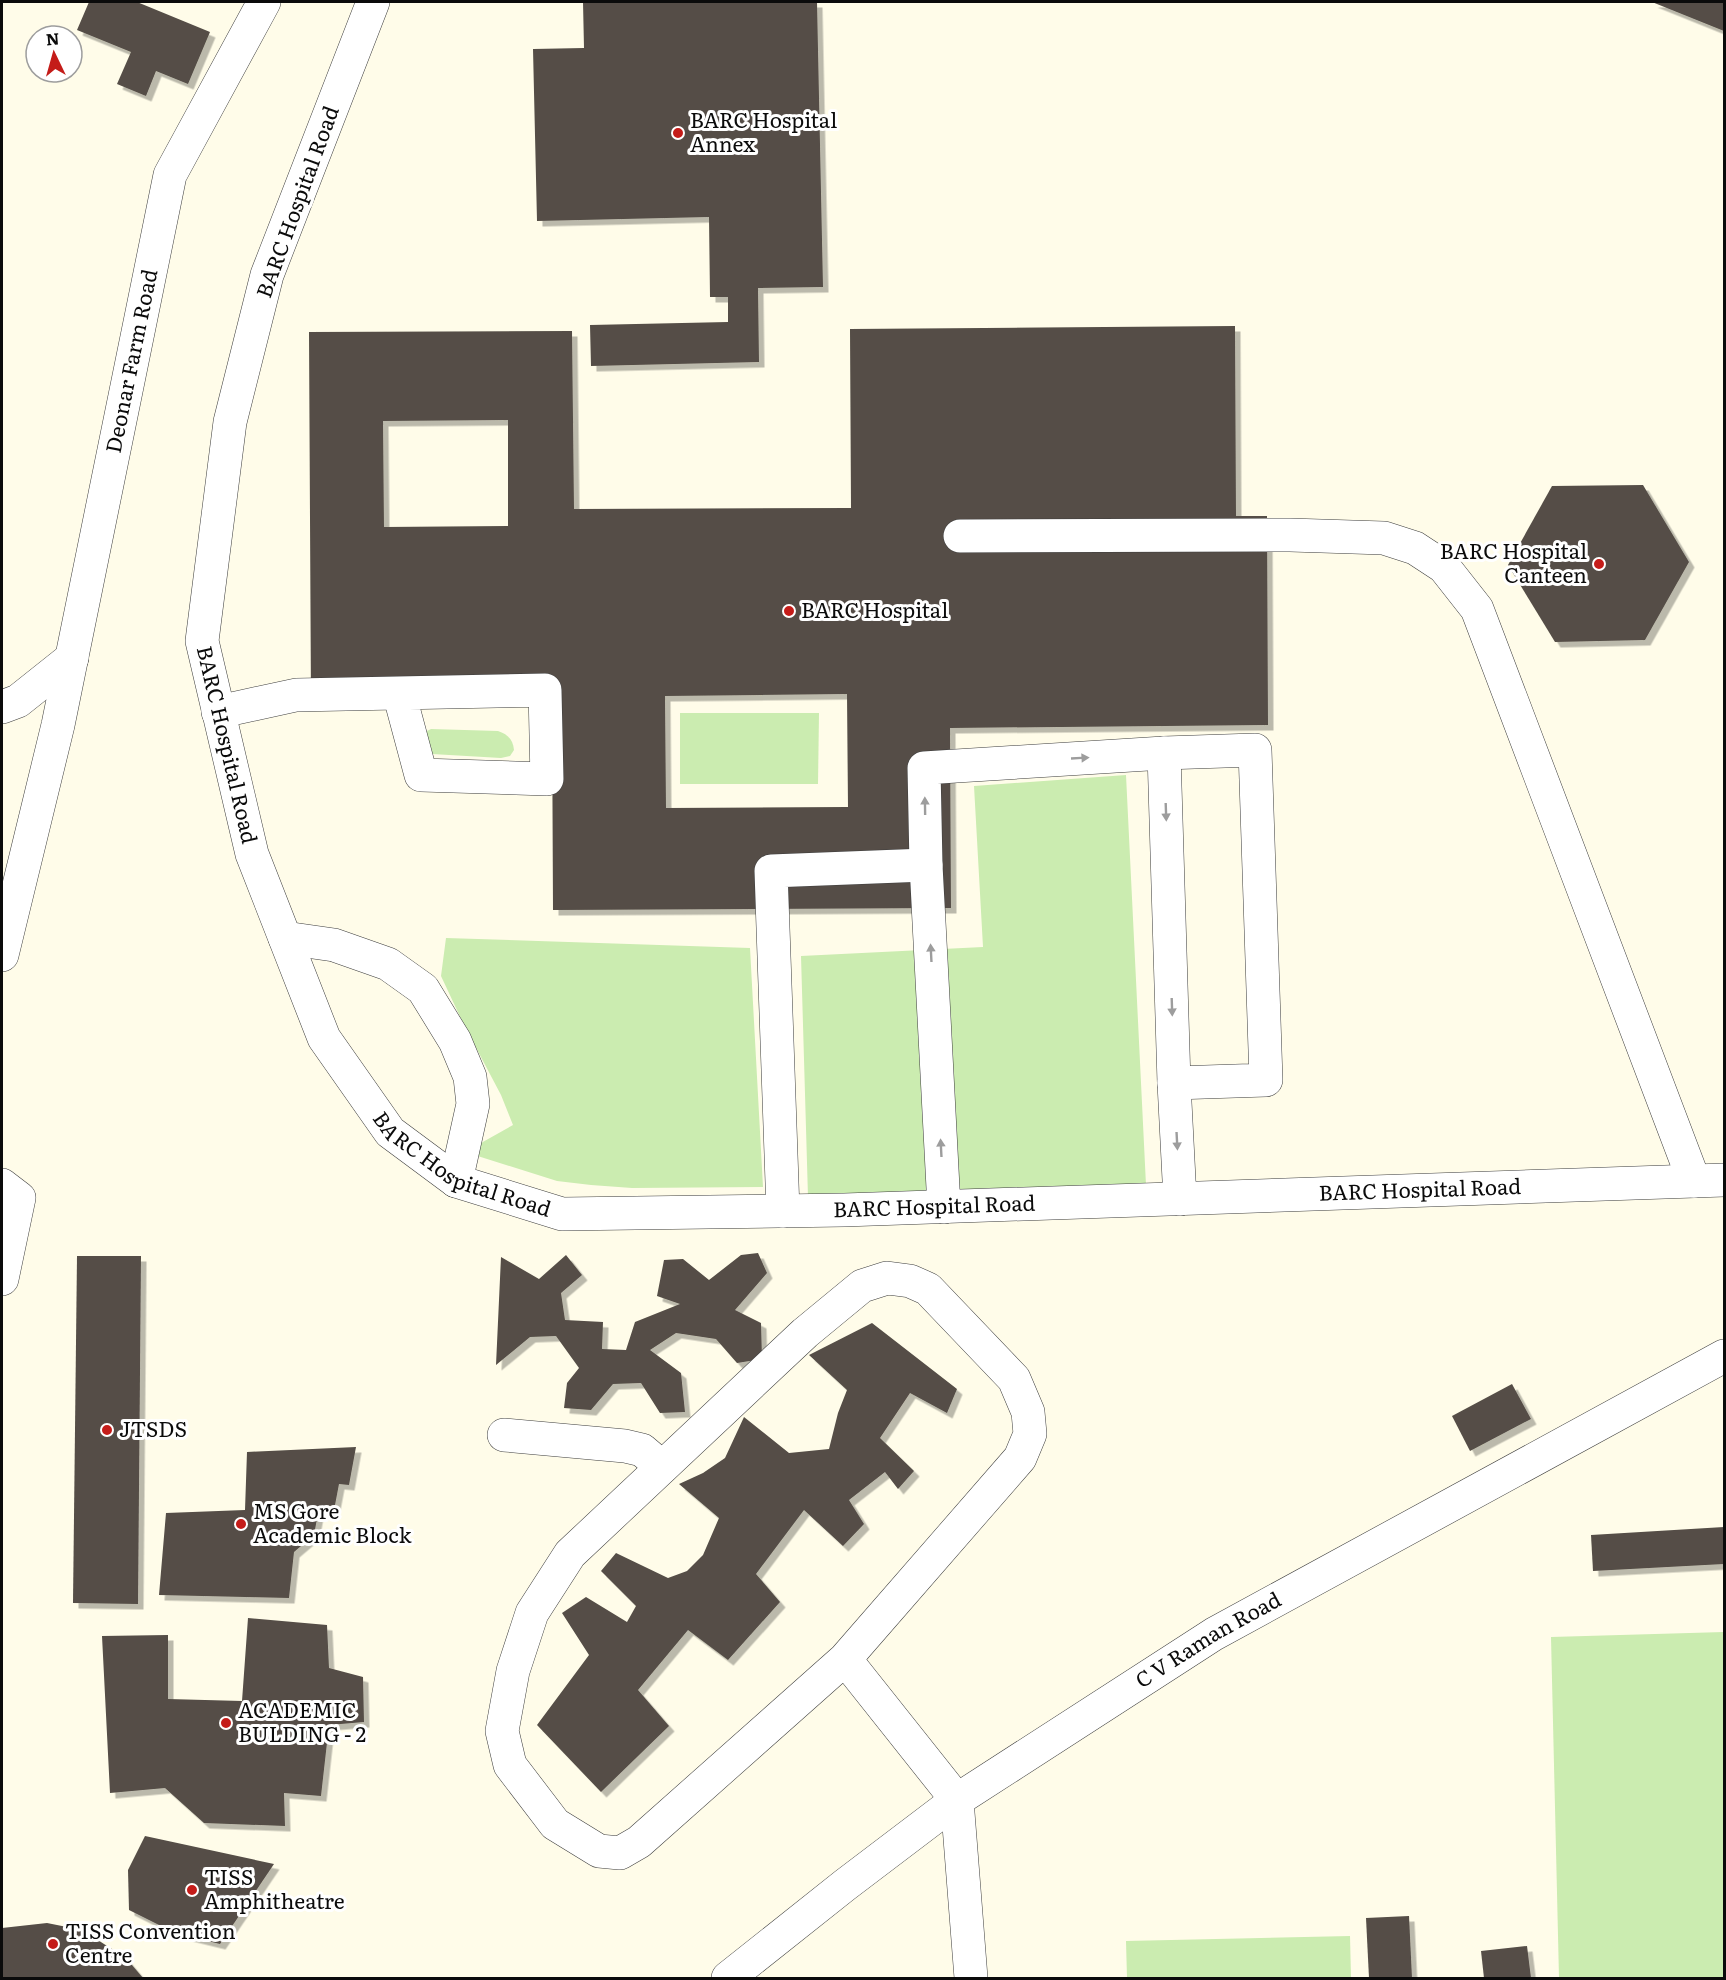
<svg xmlns="http://www.w3.org/2000/svg" width="1726" height="1980" font-family="Literata,serif">
<style>
.green{fill:#cbecb0}
.building{fill:#544d46;fill-rule:evenodd;filter:url(#shadow)}
.lines{fill:none;stroke-linecap:round;stroke-linejoin:round}
.minor-casing{stroke:#3e3e3e;stroke-width:34}
.minor{stroke:#fff;stroke-width:33}
.oneway{fill:#9d9d9d}
.poi-dot{fill:#c41c19;stroke:#fff;stroke-width:2}
.labels{text-anchor:middle;stroke-width:6;stroke-linejoin:round;paint-order:stroke}
.poi-label{font-size:21px;fill:#0b0b0b;stroke:#fff;text-anchor:start}
.street-label{font-size:21px;fill:#0b0b0b;stroke:#fff}
</style>
<defs>
<filter id="shadow"><feDropShadow dx="5.5" dy="5.5" stdDeviation="0" flood-color="#0004"/></filter>
</defs>
<rect width="100%" height="100%" fill="#fffce9"/>
<g class="green">
<path d="M680,713H819L818,784H680Z"/>
<path d="M431,729L498,731C507,734 513,739 514,750L510,756L501,758L432,754L424,737L427,731Z"/>
<path d="M1126,775L1146,1185L808,1197L801,956L983,947L974,786Z"/>
<path d="M446,938L750,948L763,1187L632,1188L591,1185L557,1181L465,1152L513,1125L501,1095L463,1023L441,976Z"/>
<path d="M1724,1632V1978H1559L1551,1637Z"/>
<path d="M1350,1936L1351,1978H1127L1126,1941Z"/>
</g>
<g class="building">
<path d="M89,2H137L210,32L188,84L156,71L146,96L117,84L131,52L77,30Z"/>
<path d="M583,2H817L823,287L758,288L759,362L591,366L590,325L728,322V297H710L709,217L537,221L533,49L584,48Z"/>
<path d="M1652,2H1724V31Z"/>
<path d="M1235,326L1236,516H1267L1268,725L950,728L951,908L553,910L552,700L311,702L309,332L572,331L574,509L851,508L850,329ZM508,420V526L384,527L383,421ZM847,694L848,807L666,808L665,696Z"/>
<path d="M1643,485L1689,562L1645,640L1555,642L1508,565L1552,486Z"/>
<path d="M758,1253L767,1273L735,1310L761,1323L762,1359L737,1363L716,1339L676,1333L650,1350L681,1373L685,1412L660,1413L641,1383L613,1384L591,1410L564,1408L567,1383L579,1368L556,1336L530,1337L496,1365L501,1257L539,1279L566,1255L582,1275L561,1293L565,1320L603,1322L602,1349L626,1350L635,1322L680,1304L657,1296L664,1260L683,1259L709,1280L741,1255Z"/>
<path d="M77,1256H141L138,1604L73,1603Z"/>
<path d="M872,1323L957,1389L947,1413L910,1393L880,1438L914,1471L898,1489L885,1472L849,1500L864,1524L843,1546L804,1510L756,1574L780,1602L728,1660L688,1630L638,1690L669,1726L601,1792L537,1725L589,1655L562,1613L586,1597L627,1622L636,1606L601,1571L616,1553L668,1578L687,1571L703,1555L719,1518L679,1484L703,1473L725,1458L744,1417L789,1453L829,1449L838,1413L847,1390L809,1355Z"/>
<path d="M1512,1384L1531,1419L1470,1451L1452,1416Z"/>
<path d="M356,1447L349,1485L339,1484L335,1505L319,1508L314,1535L294,1552L289,1598L159,1595L166,1513L245,1510L247,1452Z"/>
<path d="M1724,1527V1564L1593,1571L1591,1535Z"/>
<path d="M248,1618L327,1625L329,1668L363,1677L364,1722L329,1725L321,1796L284,1793L285,1826L204,1823L165,1788L110,1793L102,1636L168,1635V1699L242,1701Z"/>
<path d="M145,1836L274,1864L220,1944L175,1933L129,1910L128,1870Z"/>
<path d="M1409,1916L1412,1978H1369L1366,1918Z"/>
<path d="M47,1923L82,1930L126,1958L143,1978H2V1928Z"/>
<path d="M1527,1946L1531,1978H1484L1481,1951Z"/>
</g>
<g class="lines">
<g class="minor-casing">
<g id="minor">
<path id="s1" d="M373,2L267,275L230,422L202,641L252,854L324,1038L390,1132L456,1181L562,1214L844,1210L1724,1180"/>
<path d="M960,536L1290,535L1384,538L1415,548L1444,567L1477,609L1694,1181"/>
<path d="M2,707L18,701L72,658"/>
<path d="M218,712L296,695L545,690L547,779L421,775L399,693"/>
<path d="M1164,753L1174,1083L1180,1199"/>
<path d="M285,938L334,945L388,964L423,989L455,1041L470,1077L473,1104L456,1181"/>
<path id="s2" d="M2,955L58,725L170,175L264,2"/>
<path d="M2,1185L19,1198L2,1279"/>
<path d="M944,1207L926,865L924,768L1164,753L1255,750L1266,1080L1174,1083"/>
<path d="M783,1211L771,871L926,865"/>
<path d="M504,1435L625,1446L642,1450L662,1467"/>
<path d="M845,1659L639,1842L620,1853L599,1851L555,1824L510,1765L502,1731L513,1671L532,1613L570,1554L805,1333L862,1286L887,1278L910,1281L928,1289L1014,1379L1028,1412L1030,1434L1020,1458L845,1659L957,1800L971,1978"/>
<path id="s3" d="M728,1978L845,1885L957,1800L1214,1634L1724,1356"/>
</g>
</g>
<use href="#minor" class="minor"/>
</g>
<defs><path id="oneway-solid" d="M-6-.8H1V-3.2L6.5 0L1 3.2V.8H-6Z" transform="scale(1.5)"/></defs>
<g class="oneway">
<use href="#oneway-solid" transform="translate(1080 758) rotate(-3)"/>
<use href="#oneway-solid" transform="translate(925 806) rotate(-91)"/>
<use href="#oneway-solid" transform="translate(1166 812) rotate(88)"/>
<use href="#oneway-solid" transform="translate(931 953) rotate(-93)"/>
<use href="#oneway-solid" transform="translate(1172 1007) rotate(88)"/>
<use href="#oneway-solid" transform="translate(1177 1141) rotate(87)"/>
<use href="#oneway-solid" transform="translate(941 1148) rotate(-93)"/>
</g>
<g class="poi-dot">
<circle cx="678" cy="133" r="6"/>
<circle cx="1599" cy="564" r="6"/>
<circle cx="789" cy="611" r="6"/>
<circle cx="107" cy="1430" r="6"/>
<circle cx="241" cy="1524" r="6"/>
<circle cx="226" cy="1723" r="6"/>
<circle cx="192" cy="1890" r="6"/>
<circle cx="53" cy="1944" r="6"/>
</g>
<g class="labels">
<g class="poi-label">
<text x="690" y="128">BARC Hospital<tspan x="690" dy="24">Annex</tspan></text>
<text x="1587" y="559" text-anchor="end">BARC Hospital<tspan x="1587" dy="24">Canteen</tspan></text>
<text x="801" y="618">BARC Hospital</text>
<text x="119" y="1437">JTSDS</text>
<text x="253" y="1519">MS Gore<tspan x="253" dy="24">Academic Block</tspan></text>
<text x="238" y="1718">ACADEMIC<tspan x="238" dy="24">BULDING - 2</tspan></text>
<text x="204" y="1885">TISS<tspan x="204" dy="24">Amphitheatre</tspan></text>
<text x="65" y="1939">TISS Convention<tspan x="65" dy="24">Centre</tspan></text>
</g>
<g class="street-label">
<text transform="translate(298 202) rotate(-70)" y="7">BARC Hospital Road</text>
<text dy="7" stroke="none"><textPath href="#s2" startOffset="608">Deonar Farm Road</textPath></text>
<text dy="7" stroke="none"><textPath href="#s1" startOffset="772">BARC Hospital Road</textPath></text>
<text dy="7" stroke="none"><textPath href="#s1" startOffset="1276">BARC Hospital Road</textPath></text>
<text dy="7" stroke="none"><textPath href="#s1" startOffset="2248">BARC Hospital Road</textPath></text>
<text dy="7" stroke="none"><textPath href="#s1" startOffset="1762">BARC Hospital Road</textPath></text>
<text dy="7" stroke="none"><textPath href="#s3" startOffset="588">C V Raman Road</textPath></text>
</g>
</g>
<rect width="1726" height="1980" fill="none" stroke="#0b0b0b" stroke-width="6"/>
<g transform="translate(54 54) rotate(355)"><circle r="28" fill="#ffffff" stroke="#9d9d9d" stroke-width="1.5"/>
<path d="M0-4.5L10 22L0 15L-10 22Z" fill="#c41c19"/>
<text y="-9" font-size="16" font-weight="bold" text-anchor="middle" fill="#0b0b0b">N</text>
</g>
</svg>
